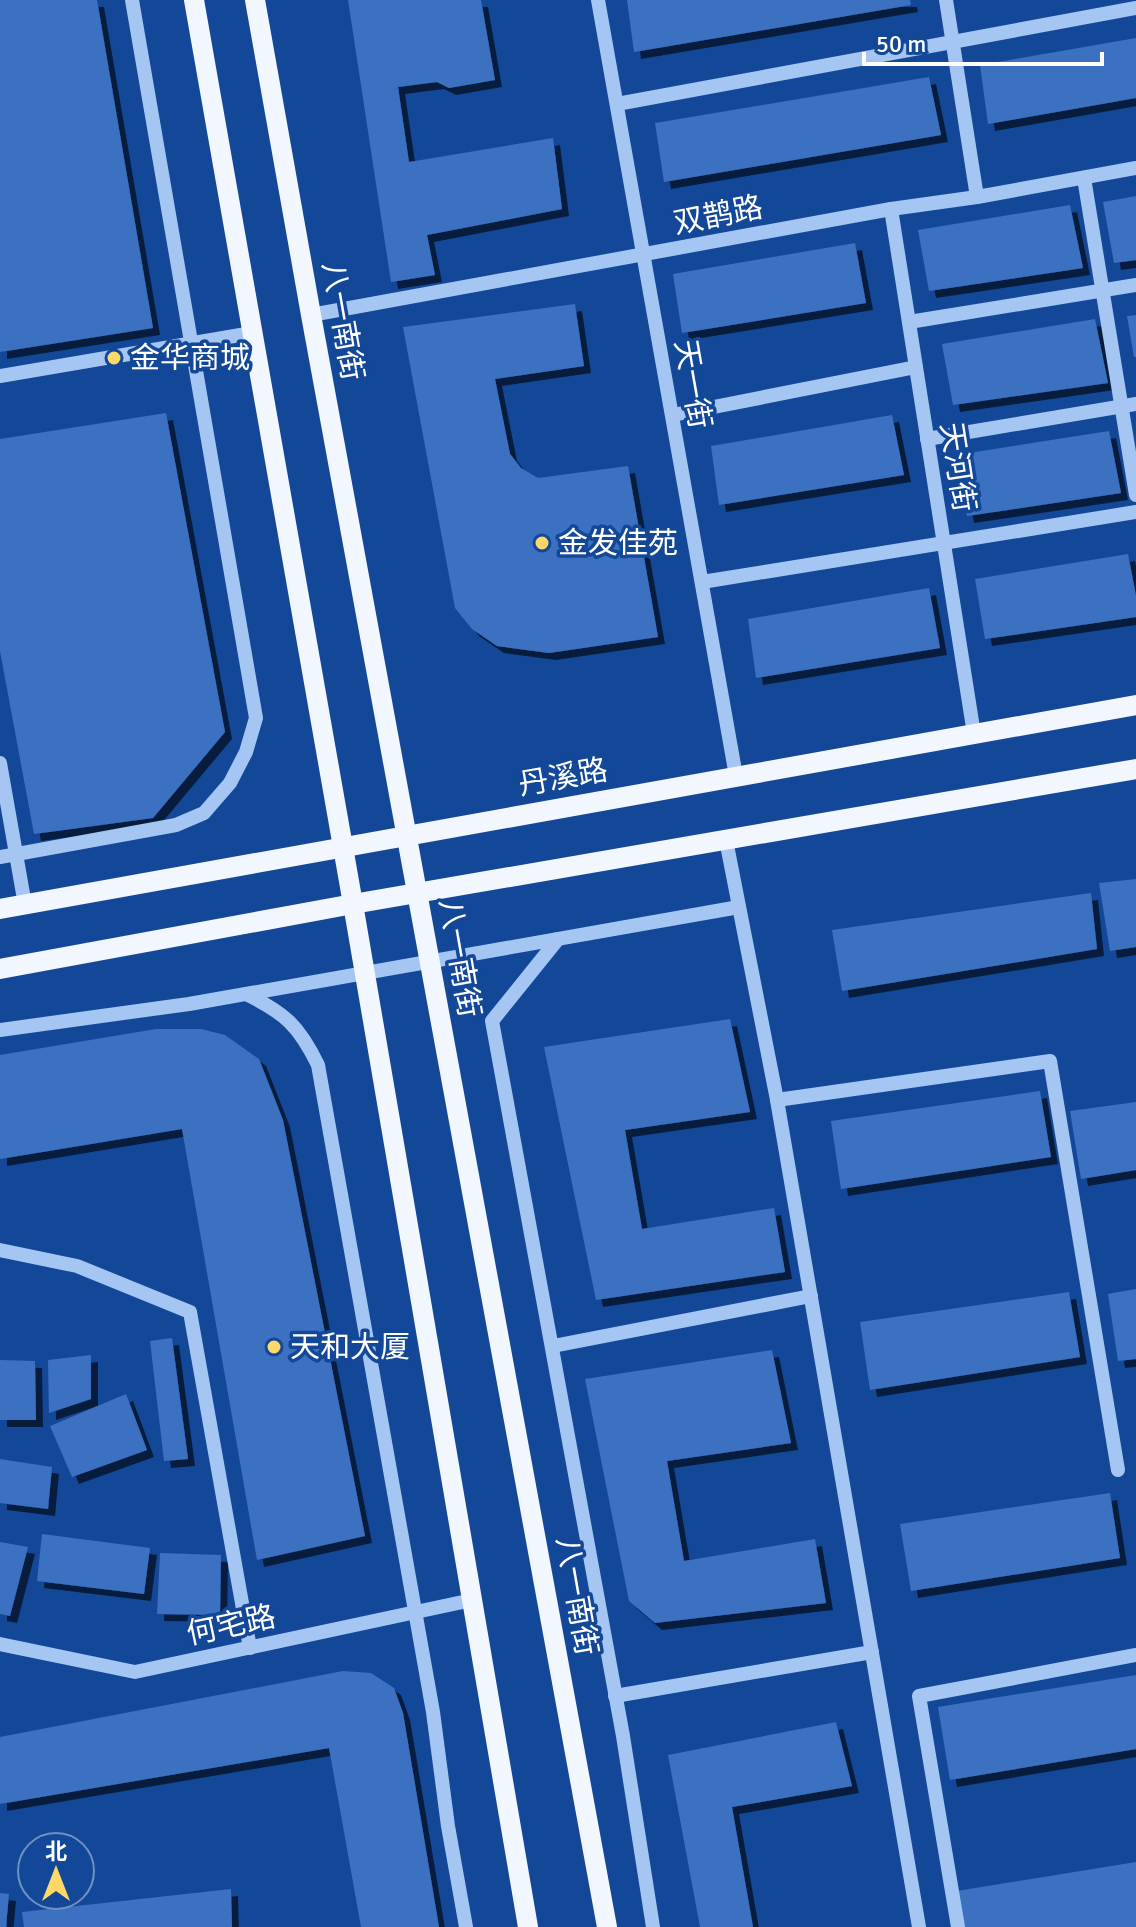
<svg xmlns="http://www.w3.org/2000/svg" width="1136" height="1927" font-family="Signika,'Noto Sans SC',sans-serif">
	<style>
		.building { fill: #3b71c0; filter: url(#shadow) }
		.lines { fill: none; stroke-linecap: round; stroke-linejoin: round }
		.minor { stroke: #a5c5f3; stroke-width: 14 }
		.major { stroke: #f1f6ff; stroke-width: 20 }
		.poi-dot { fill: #ffd967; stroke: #134898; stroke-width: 3 }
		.labels { text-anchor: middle; stroke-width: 7; stroke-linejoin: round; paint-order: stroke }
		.street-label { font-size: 30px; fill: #fff; stroke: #134898 }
		.poi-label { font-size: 30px; fill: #fff; stroke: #134898; text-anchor: start }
	</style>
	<defs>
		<filter id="shadow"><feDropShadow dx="7" dy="7" stdDeviation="0" flood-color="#0009"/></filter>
	</defs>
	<rect width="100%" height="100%" fill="#134898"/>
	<g class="building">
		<path d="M 0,0 L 97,0 L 153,328 L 0,352 Z"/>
		<path d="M 348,0 L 481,0 L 495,80 L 449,88 L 437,82 L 398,87 L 409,162 L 553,138 L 562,209 L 427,235 L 435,275 L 391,282 Z"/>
		<path d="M 627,0 L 910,0 L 911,5 L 634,52 Z"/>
		<path d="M 1136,38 L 1136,98 L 988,124 L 980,65 Z"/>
		<path d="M 929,77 L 941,135 L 664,182 L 655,123 Z"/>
		<path d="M 1136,196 L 1136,260 L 1114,263 L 1103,202 Z"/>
		<path d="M 1070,205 L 1083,268 L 929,291 L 918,230 Z"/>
		<path d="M 855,243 L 866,303 L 682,333 L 673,274 Z"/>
		<path d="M 575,304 L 584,366 L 495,379 L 510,454 L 521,468 L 538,478 L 628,466 L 658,637 L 549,653 L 497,646 L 472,629 L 455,608 L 403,327 Z"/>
		<path d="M 1136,315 L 1136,357 L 1134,357 L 1127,316 Z"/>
		<path d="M 1095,319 L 1108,383 L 953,405 L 942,344 Z"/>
		<path d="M 166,413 L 225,732 L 153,818 L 34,834 L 0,651 L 0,439 Z"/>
		<path d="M 892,415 L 904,475 L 719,505 L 711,446 Z"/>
		<path d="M 1109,431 L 1121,493 L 967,516 L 956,455 Z"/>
		<path d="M 1128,554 L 1136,596 L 1136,617 L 985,639 L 975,579 Z"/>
		<path d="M 929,588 L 940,648 L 756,678 L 748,619 Z"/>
		<path d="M 1136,879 L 1136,947 L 1110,951 L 1099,883 Z"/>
		<path d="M 1091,893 L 1097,949 L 842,991 L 832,930 Z"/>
		<path d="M 730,1019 L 750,1112 L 625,1130 L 642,1229 L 774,1208 L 785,1272 L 596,1300 L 544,1047 Z"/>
		<path d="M 156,1029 L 201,1029 L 225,1035 L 259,1059 L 283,1120 L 365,1536 L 257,1560 L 182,1129 L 0,1159 L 0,1055 Z"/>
		<path d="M 1040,1091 L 1051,1157 L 841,1189 L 831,1121 Z"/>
		<path d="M 1136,1102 L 1136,1170 L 1081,1179 L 1070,1111 Z"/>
		<path d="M 1136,1289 L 1136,1359 L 1118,1361 L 1108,1294 Z"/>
		<path d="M 1069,1292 L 1080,1357 L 870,1390 L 860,1322 Z"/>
		<path d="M 172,1338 L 188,1459 L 164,1461 L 150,1341 Z"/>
		<path d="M 772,1350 L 791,1443 L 667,1461 L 684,1561 L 815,1539 L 826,1603 L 655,1623 L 629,1601 L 585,1379 Z"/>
		<path d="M 91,1355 L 91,1399 L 49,1413 L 48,1360 Z"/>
		<path d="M 0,1360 L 35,1361 L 36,1420 L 0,1420 Z"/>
		<path d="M 126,1394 L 147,1450 L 72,1477 L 50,1426 Z"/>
		<path d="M 0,1459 L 52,1467 L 48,1509 L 0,1503 Z"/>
		<path d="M 1110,1493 L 1120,1558 L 911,1591 L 900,1524 Z"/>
		<path d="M 42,1534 L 150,1548 L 144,1594 L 37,1581 Z"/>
		<path d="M 0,1542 L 28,1547 L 10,1616 L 0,1614 Z"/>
		<path d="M 160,1553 L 221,1555 L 220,1615 L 157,1614 Z"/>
		<path d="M 343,1671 L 371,1673 L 394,1688 L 403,1713 L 439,1927 L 361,1927 L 329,1748 L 0,1804 L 0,1737 Z"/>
		<path d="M 1136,1675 L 1136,1749 L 950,1780 L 938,1707 Z"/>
		<path d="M 836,1722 L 852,1786 L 732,1807 L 753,1927 L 700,1927 L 668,1755 Z"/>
		<path d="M 1136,1862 L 1136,1927 L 962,1927 L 957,1891 Z"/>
		<path d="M 231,1889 L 232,1927 L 24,1927 L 22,1912 Z"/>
		<path d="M 0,1893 L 9,1894 L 6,1927 L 0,1927 Z"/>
	</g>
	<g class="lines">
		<g class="minor">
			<path d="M 598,0 L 736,776"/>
			<path d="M 946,0 L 977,197"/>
			<path d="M 617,104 L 1136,8"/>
			<path d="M 1084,178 L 1136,495"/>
			<path d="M 891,209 L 974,734"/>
			<path d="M 311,315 L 891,209 L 977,197 L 1136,168"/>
			<path d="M 909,322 L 1136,285"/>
			<path d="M 0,376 L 252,333"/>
			<path d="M 673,415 L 916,367"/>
			<path d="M 927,439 L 1136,404"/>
			<path d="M 702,582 L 1136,512"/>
			<path d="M 0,763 L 25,905"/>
			<path d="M 726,840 L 777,1100 L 919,1927"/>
			<path d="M 0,857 L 176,825 L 204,813 L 230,783 L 246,752 L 256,718 L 132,0"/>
			<path d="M 558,939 L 492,1021 L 623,1736 L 653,1927"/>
			<path d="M 246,994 C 285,1013 299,1026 318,1065 L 433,1712 L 448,1826 L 466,1927"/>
			<path d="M 0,1030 L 189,1004 L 739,907"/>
			<path d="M 777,1100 L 1050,1061 L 1118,1470"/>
			<path d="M 0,1250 L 77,1266 L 190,1312 L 250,1648"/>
			<path d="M 553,1346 L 811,1296"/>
			<path d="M 0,1644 L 135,1672 L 472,1600"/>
			<path d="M 615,1696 L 872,1652"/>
			<path d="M 958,1927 L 919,1696 L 1136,1655"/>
		</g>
		<g class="major">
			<path d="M 194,0 L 353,904 L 528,1927"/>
			<path d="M 255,0 L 311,315 L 607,1927"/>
			<path d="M 0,909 L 1136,705"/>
			<path d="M 0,969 L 353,904 L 1136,769"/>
		</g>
	</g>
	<g class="poi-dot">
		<circle cx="114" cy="358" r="8"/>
		<circle cx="542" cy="543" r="8"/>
		<circle cx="274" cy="1347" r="8"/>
	</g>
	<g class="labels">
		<g class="street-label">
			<text transform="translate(718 215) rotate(-11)" y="10">双鹊路</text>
			<text transform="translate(343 321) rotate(80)" y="10">八一南街</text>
			<text transform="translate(693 384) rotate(80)" y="10">天一街</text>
			<text transform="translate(958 467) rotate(81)" y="10">天河街</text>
			<text transform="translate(563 777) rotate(-10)" y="10">丹溪路</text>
			<text transform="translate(460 958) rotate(80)" y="10">八一南街</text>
			<text transform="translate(577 1596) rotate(80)" y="10">八一南街</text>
			<text transform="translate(231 1625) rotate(-12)" y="10">何宅路</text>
		</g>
		<g class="poi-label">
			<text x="130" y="368">金华商城</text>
			<text x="558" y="553">金发佳苑</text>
			<text x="290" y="1357">天和大厦</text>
		</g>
	</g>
	<g transform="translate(56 1871)"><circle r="38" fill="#134898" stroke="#7191c1" stroke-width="2"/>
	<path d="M0-6L14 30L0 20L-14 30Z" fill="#ffd967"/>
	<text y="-12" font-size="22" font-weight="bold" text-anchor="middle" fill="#ffffff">北</text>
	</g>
	<path d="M864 52v12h238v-12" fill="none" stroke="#ffffff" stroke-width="4"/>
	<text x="876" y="52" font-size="24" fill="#ffffff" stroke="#134898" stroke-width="6" paint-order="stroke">50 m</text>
</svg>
